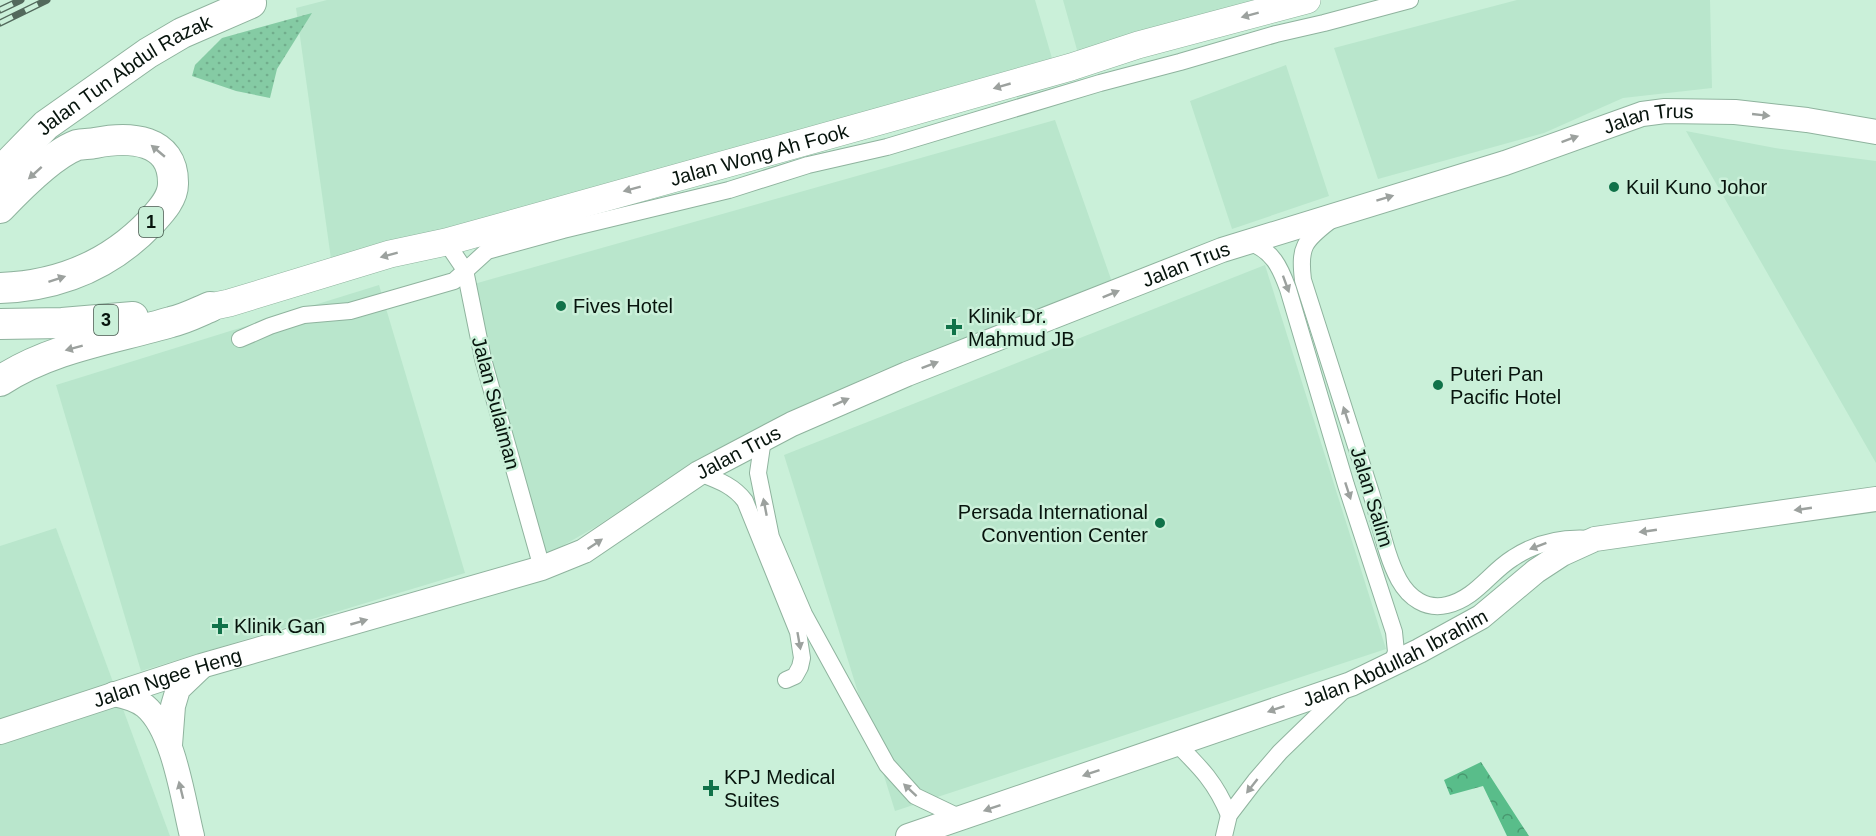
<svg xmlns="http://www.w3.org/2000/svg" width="1876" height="836" font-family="Helvetica,sans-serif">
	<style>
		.built { fill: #b9e6cc }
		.grass { fill: url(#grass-dots) }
		.forest { fill: url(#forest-crowns) }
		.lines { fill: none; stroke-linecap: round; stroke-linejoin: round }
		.street-casing { stroke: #8fb39e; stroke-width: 18 }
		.secondary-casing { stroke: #8fb39e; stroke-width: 26 }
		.primary-casing { stroke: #8fb39e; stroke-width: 28 }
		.highway-casing { stroke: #8fb39e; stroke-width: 32 }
		.street { stroke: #fff; stroke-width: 16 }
		.secondary { stroke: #fff; stroke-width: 24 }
		.primary { stroke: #fff; stroke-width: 27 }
		.highway { stroke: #fff; stroke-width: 30 }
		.rail-casing { stroke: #53695c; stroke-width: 7 }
		.rail { stroke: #caf0d9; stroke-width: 4.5; stroke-dasharray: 14; stroke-linecap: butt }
		.oneway { fill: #9ca19e }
		.poi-dot { fill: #107249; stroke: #caf0d9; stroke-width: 2 }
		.labels { text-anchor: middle; stroke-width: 5; stroke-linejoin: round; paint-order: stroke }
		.shield { fill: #caf0d9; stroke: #42564a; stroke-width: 1.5 }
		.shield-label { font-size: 18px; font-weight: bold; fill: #07140d }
		.street-label { font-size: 20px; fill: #07140d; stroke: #caf0d9 }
		.poi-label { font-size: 20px; fill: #07140d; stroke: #caf0d9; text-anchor: start }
	</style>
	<defs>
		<pattern id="grass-dots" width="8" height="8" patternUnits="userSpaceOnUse" patternTransform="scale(1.5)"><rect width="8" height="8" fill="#85cba4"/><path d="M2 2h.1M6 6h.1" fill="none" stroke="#71ad8c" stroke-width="1.8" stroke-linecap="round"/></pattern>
		<pattern id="forest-crowns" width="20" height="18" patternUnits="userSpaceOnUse" patternTransform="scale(1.5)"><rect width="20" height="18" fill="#59bd8a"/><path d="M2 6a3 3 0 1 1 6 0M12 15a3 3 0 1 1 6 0" fill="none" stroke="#48986f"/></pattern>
	</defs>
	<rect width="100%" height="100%" fill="#caf0d9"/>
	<g class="built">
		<path d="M 327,0 L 1035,0 L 1054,65 L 331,259 L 296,8 Z"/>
		<path d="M 1063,0 L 1282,0 L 1079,57 Z"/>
		<path d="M 1517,0 L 1710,0 L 1712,88 L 1623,98 L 1544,133 L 1378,179 L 1334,48 Z"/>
		<path d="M 1286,65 L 1329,196 L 1232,229 L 1190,101 Z"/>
		<path d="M 1055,120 L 1112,282 L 875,373 L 697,459 L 597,526 L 545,556 L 491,364 L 474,284 Z"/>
		<path d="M 1686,131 L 1775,148 L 1876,161 L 1876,463 Z"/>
		<path d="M 1265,265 L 1386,649 L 895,811 L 784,455 Z"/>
		<path d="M 379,285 L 465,573 L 141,671 L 56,385 Z"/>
		<path d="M 56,528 L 170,836 L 0,836 L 0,546 Z"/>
	</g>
	<path class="grass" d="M 312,13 L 277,69 L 270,98 L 236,91 L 192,76 L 195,65 L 222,38 Z"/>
	<path class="forest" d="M 1481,762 L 1529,836 L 1507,836 L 1483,786 L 1450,795 L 1444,780 Z"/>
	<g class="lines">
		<g class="street-casing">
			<g id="street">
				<path d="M 1330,221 C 1304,241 1299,247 1303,280 C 1326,351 1349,422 1371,493 C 1380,521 1385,554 1399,580 C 1409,598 1426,610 1447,605 C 1476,598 1489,573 1513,558 C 1537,542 1563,537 1591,539"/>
				<path d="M 446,242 L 465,270 L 483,359 L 542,568"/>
				<path d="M 1249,242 C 1273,251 1280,267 1288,289 L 1346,485 L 1394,632 L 1396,652 L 1391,665"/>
				<path d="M 240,339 L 270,326 L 304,315 L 350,311 L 454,281 L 487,251 L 563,230 L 729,190 L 808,165 L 887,147 L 1100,83 L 1180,62 L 1276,34 L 1324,23 L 1410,0"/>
				<path d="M 763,439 L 758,473 L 771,537 L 804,614 L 887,765 L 915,796 L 961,818"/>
				<path d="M 699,473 C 717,480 733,485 745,501 L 798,632 L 802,658 L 800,667 L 795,676 L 786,680"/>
				<path d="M 1177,744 C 1201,768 1216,783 1229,815"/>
				<path d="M 1224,836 L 1229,815 L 1255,781 L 1280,752 L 1346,688"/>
			</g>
		</g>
		<g class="secondary-casing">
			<g id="secondary">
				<path d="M 114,694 C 124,696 136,699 145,706 C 174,730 183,800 192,836"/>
				<path id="s1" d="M 0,732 L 201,666 L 542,568 L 584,551 L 699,473 L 792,424 L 907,374 L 1222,250 L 1505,163 L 1642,114 L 1665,111 L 1735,112 L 1807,120 L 1876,132"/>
				<path d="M 170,745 L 173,706 L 178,689 L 200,668"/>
				<path id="s2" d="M 908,836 L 1351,684 L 1419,651 L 1481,617 L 1536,571 L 1562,554 L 1595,539 L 1876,499"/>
			</g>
		</g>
		<g class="primary-casing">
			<g id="primary">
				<path id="s3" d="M 210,307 L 229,303 L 390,254 L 446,242 L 891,118 L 1071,67 L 1138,45 L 1307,0"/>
			</g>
		</g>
		<g class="highway-casing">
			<g id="highway">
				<path id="s4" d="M 0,172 L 46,125 L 148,53 L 182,33 L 251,3"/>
				<path d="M 0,208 C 19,188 51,155 77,145 C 83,144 90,144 95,143 C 129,136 174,138 173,184 C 173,199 160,212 151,222 C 110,265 58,286 0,288"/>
				<path d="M 0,324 L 62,323 L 133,317"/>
				<path d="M 0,381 C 52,347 113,339 171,322 C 185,319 198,312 210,307"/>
			</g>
		</g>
		<use href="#street" class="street"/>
		<use href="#secondary" class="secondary"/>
		<use href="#primary" class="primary"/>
		<use href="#highway" class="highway"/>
		<g class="rail-casing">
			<g id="rail">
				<path d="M 0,10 L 21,0"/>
				<path d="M 0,23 L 47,0"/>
			</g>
		</g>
		<use href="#rail" class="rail"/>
	</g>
	<defs><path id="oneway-solid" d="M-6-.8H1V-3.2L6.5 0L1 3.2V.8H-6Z" transform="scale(1.5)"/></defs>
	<g class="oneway">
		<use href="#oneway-solid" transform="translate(1250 15) rotate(165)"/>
		<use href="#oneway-solid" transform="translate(1002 86) rotate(164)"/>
		<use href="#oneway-solid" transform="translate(1761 115) rotate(6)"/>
		<use href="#oneway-solid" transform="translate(1570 139) rotate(-20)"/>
		<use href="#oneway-solid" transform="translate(158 151) rotate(-140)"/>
		<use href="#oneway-solid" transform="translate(35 173) rotate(138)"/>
		<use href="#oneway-solid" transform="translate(632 189) rotate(165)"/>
		<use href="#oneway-solid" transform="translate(1385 198) rotate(-17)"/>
		<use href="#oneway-solid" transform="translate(389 255) rotate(165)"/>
		<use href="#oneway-solid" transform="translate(57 279) rotate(-18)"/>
		<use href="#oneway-solid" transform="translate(1286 284) rotate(70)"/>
		<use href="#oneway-solid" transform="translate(1111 294) rotate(-22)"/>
		<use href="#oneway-solid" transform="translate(74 348) rotate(165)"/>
		<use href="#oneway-solid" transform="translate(930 365) rotate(-21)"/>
		<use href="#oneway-solid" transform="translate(841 402) rotate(-24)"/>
		<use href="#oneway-solid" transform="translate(1346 415) rotate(-108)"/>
		<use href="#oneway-solid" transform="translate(1348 491) rotate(72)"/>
		<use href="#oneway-solid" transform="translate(765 507) rotate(-101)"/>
		<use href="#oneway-solid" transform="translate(1803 509) rotate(172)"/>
		<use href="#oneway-solid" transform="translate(1648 531) rotate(172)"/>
		<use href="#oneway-solid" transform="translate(595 544) rotate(-34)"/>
		<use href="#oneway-solid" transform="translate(1538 546) rotate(159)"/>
		<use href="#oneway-solid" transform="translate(359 622) rotate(-16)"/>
		<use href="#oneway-solid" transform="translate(799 641) rotate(80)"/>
		<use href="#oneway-solid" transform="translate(1276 709) rotate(161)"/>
		<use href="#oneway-solid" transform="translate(1091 773) rotate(161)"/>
		<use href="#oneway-solid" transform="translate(1252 786) rotate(128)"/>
		<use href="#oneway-solid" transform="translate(181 790) rotate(-104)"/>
		<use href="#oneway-solid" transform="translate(910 790) rotate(-137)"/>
		<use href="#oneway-solid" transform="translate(992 808) rotate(161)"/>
	</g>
	<g class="poi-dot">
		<circle cx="1614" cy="187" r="6"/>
		<circle cx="561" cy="306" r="6"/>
		<path d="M951 318h6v6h6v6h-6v6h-6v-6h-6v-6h6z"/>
		<circle cx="1438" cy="385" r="6"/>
		<circle cx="1160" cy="523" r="6"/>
		<path d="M217 617h6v6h6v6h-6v6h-6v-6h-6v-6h6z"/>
		<path d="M708 779h6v6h6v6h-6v6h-6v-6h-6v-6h6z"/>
	</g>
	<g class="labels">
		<g class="shield">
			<rect x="139" y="207" width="24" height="30" rx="4.5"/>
			<rect x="94" y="305" width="24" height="30" rx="4.5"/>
		</g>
		<g class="shield-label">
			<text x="151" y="228">1</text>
			<text x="106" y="326">3</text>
		</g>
		<g class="street-label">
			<text dy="7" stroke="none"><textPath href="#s4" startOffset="159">Jalan Tun Abdul Razak</textPath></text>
			<text dy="7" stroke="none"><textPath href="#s1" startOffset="1767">Jalan Trus</textPath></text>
			<text dy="7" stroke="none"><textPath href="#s3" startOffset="570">Jalan Wong Ah Fook</textPath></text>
			<text dy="7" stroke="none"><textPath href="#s1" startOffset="1281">Jalan Trus</textPath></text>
			<text transform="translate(496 403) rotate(75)" y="7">Jalan Sulaiman</text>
			<text dy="7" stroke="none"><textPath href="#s1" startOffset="795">Jalan Trus</textPath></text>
			<text transform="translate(1372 497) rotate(73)" y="7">Jalan Salim</text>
			<text dy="7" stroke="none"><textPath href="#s2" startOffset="519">Jalan Abdullah Ibrahim</textPath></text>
			<text dy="7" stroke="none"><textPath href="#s1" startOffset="176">Jalan Ngee Heng</textPath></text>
		</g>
		<g class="poi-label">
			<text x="1626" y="194">Kuil Kuno Johor</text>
			<text x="573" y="313">Fives Hotel</text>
			<text x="968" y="323">Klinik Dr.<tspan x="968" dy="23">Mahmud JB</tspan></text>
			<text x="1450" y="381">Puteri Pan<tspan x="1450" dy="23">Pacific Hotel</tspan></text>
			<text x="1148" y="519" text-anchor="end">Persada International<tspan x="1148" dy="23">Convention Center</tspan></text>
			<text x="234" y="633">Klinik Gan</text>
			<text x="724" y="784">KPJ Medical<tspan x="724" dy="23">Suites</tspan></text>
		</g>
	</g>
</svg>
